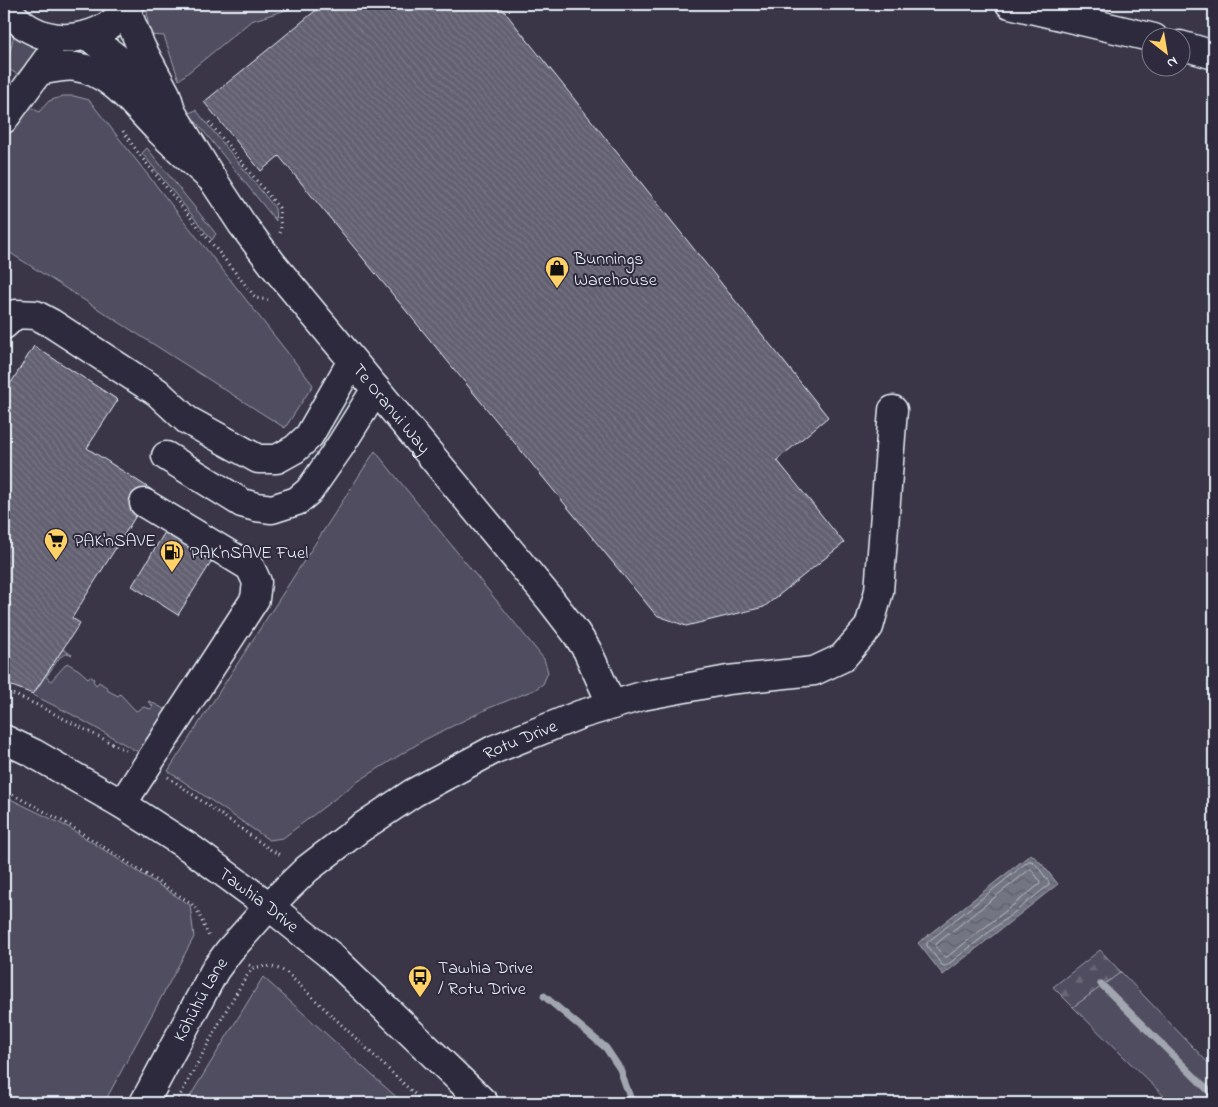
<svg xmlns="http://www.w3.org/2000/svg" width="1218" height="1107" font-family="'Indie Flower',sans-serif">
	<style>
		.grass { fill: #504e5f; stroke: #9ca0ac }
		.forest { fill: url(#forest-firs); stroke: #9ca0ac }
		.water { fill: url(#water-waves); stroke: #a2a6b1 }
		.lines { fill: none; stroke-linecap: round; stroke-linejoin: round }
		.shore { stroke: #b9bfc9; stroke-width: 1 }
		.stream { stroke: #a2a6b1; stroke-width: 7 }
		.building { fill: url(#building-back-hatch); stroke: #e8f1f8 }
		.minor-casing { stroke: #e8f1f8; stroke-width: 31 }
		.major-casing { stroke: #e8f1f8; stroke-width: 31 }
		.path { stroke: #e8f1f8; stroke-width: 3; stroke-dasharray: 1 4; stroke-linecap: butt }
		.minor { stroke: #2f2a3d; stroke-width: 28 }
		.major { stroke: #2f2a3d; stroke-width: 28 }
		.labels { text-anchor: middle; stroke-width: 4; stroke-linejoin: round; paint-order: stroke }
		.poi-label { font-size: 18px; fill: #e8f1f8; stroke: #2f2a3d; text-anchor: start }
		.street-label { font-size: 18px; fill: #e8f1f8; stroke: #2f2a3d }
	</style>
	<defs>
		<pattern id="forest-firs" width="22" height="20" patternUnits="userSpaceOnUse" patternTransform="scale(1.25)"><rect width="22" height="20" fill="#504e5f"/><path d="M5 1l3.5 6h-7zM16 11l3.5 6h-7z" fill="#696877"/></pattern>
		<pattern id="water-waves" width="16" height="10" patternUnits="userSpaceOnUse" patternTransform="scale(1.25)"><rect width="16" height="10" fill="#737482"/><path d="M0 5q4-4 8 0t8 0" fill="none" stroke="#5f6069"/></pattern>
		<pattern id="building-back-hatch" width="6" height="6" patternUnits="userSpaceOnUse" patternTransform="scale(1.25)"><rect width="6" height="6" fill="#636171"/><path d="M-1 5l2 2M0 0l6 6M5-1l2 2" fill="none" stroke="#797886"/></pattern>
	</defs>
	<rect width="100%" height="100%" fill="#3a3648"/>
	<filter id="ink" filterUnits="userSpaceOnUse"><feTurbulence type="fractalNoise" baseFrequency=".02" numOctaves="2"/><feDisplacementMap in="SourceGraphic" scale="10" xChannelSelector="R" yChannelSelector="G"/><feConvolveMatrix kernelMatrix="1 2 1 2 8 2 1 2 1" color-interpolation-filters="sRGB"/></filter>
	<g filter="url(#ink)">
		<g class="grass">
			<path d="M 150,4 L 305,4 L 251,21 L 179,80 L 164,36 L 149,35 L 147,12 Z"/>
			<path d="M 14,34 L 38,45 L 39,49 L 17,74 L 5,67 L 10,52 Z"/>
			<path d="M 63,96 L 74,96 L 89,100 L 313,385 L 285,428 L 4,249 L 4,139 L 27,105 L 39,112 L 49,101 Z"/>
			<path d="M 196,110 L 275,208 L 276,221 L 189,113 Z"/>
			<path d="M 147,148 L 216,234 L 212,240 L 142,153 Z"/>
			<path d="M 375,451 L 544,659 L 548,672 L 543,684 L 534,690 L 489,708 L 424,740 L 357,782 L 283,838 L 269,840 L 168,771 Z"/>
			<path d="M 63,649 L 72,655 L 68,653 L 60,657 L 46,677 L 51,681 L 67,663 L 79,670 L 88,678 L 90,676 L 94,679 L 93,681 L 96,685 L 99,682 L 108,688 L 107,690 L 118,696 L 120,694 L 136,711 L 144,707 L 151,709 L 153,706 L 148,702 L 149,701 L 166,710 L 140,753 L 71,714 L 33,695 Z"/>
			<path d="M 4,796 L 68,827 L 190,905 L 194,937 L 104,1103 L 4,1103 Z"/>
			<path d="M 1121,972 L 1214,1069 L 1214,1103 L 1171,1103 L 1073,1007 Z"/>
			<path d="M 263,977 L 403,1103 L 186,1103 Z"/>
		</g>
		<path class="forest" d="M 1100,950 L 1121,972 L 1073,1007 L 1053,987 Z"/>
		<path class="water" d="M 1031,854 L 1041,863 L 1058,884 L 943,975 L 918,943 Z"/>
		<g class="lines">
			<g class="shore">
				<path d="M 1029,861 L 1032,861 L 1038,867 L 1049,882 L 1049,885 L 946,966 L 943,966 L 927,946 L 927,943 Z"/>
				<path d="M 1031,869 L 1040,881 L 1040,884 L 947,957 L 944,957 L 936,947 L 936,944 L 1029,870 Z"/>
			</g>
			<g class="stream">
				<path d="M 1101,984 L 1214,1096"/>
				<path d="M 544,996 L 606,1048 L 620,1069 L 632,1103"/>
			</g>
		</g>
		<g class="building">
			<path d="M 332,4 L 476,4 L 500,6 L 828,417 L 777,460 L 844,543 L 764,607 L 686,626 L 656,615 L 279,156 L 261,171 L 204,102 L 315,11 Z"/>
			<path d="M 34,346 L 118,400 L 87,448 L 152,490 L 72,618 L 80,623 L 33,694 L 4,683 L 4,394 Z"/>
			<path d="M 165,532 L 212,561 L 178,615 L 132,586 Z"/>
		</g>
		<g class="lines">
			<g class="minor-casing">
				<g id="minor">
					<path id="s1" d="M 126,10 L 141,47 L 166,94 L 172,113 L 213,180 L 242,224 L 274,266 L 549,598 L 576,633 L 587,650 L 612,705"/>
					<path d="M 88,35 C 97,44 108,51 119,60 C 133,72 145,86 158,100"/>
					<path d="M 4,325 L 16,314 L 36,315 L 51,323 L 157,392 L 187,420 L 258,459 L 277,459 L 295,449 L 309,436 L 352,361"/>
					<path d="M 166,456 L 242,503 L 256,507 L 272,509 L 297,501 L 309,491 L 339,448 L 376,389"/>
					<path id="s2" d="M 4,739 L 33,753 L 122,804 L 190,848 L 269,906 L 330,955 L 484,1103"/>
					<path d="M 122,804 L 255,599 L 257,582 L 250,567 L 144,503"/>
					<path id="s3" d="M 144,1103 L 215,970 L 229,951 L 269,906 L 307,869 L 359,829 L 413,793 L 495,749 L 579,715 L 642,696 L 728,680 L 814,671 L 842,658 L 869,627 L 879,591 L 893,410"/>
				</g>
			</g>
			<g class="major-casing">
				<g id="major">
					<path d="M 1010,4 L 1154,38"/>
					<path d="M 4,6 C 12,15 19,23 30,29 C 64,48 109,36 130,4"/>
					<path d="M 1180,45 L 1214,55"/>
					<path d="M 39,71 C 51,69 64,65 76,67 C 110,71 135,106 157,128 C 175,146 194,163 213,180"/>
					<path d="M 4,119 L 49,57"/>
				</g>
			</g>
			<g class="path">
				<path d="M 209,122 L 279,208 L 281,230 L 280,233"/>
				<path d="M 123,131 L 139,154 L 256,298 L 268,300"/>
				<path d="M 4,690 L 35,704 L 127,751"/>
				<path d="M 168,777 L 271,850 L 283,856"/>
				<path d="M 4,790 L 66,823 L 191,903 L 198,912 L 209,937"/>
				<path d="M 249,965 L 253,968 C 265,965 276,966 287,973 L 424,1103"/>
				<path d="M 176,1103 L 228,1007 L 246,977 L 253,968"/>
			</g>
			<use href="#minor" class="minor"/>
			<use href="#major" class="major"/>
		</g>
	</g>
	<defs>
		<g id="shop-pin" transform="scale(1.25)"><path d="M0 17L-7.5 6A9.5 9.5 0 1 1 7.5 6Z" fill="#ffd166" stroke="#2f2a3d"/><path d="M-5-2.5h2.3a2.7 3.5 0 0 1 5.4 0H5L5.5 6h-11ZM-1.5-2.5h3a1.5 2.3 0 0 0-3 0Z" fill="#111"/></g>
		<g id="supermarket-pin" transform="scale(1.25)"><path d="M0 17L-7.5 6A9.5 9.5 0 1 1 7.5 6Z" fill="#ffd166" stroke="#2f2a3d"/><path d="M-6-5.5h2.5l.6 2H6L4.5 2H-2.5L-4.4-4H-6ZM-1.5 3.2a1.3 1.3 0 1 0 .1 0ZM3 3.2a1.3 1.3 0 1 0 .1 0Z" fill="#111"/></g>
		<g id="fuel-pin" transform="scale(1.25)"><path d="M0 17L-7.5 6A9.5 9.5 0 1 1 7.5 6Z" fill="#ffd166" stroke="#2f2a3d"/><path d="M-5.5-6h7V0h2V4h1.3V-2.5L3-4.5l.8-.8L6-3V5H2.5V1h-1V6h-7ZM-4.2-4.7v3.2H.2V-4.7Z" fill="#111"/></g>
		<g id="bus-pin" transform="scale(1.25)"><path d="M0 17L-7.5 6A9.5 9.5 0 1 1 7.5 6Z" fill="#ffd166" stroke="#2f2a3d"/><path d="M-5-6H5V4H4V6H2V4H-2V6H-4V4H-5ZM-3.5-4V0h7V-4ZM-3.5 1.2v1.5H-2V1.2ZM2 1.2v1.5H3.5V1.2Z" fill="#111"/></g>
	</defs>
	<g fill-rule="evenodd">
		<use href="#shop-pin" x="557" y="268"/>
		<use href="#supermarket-pin" x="56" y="540"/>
		<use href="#fuel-pin" x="172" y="552"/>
		<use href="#bus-pin" x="420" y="977"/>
	</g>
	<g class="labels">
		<g class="poi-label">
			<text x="574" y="264">Bunnings<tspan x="574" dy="21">Warehouse</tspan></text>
			<text x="74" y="546">PAK'nSAVE</text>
			<text x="190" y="558">PAK'nSAVE Fuel</text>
			<text x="438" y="973">Tawhia Drive<tspan x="438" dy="21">/ Rotu Drive</tspan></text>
		</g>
		<g class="street-label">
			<text dy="6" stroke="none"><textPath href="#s1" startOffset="482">Te Oranui Way</textPath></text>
			<text dy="6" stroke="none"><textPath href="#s3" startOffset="538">Rotu Drive</textPath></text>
			<text dy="6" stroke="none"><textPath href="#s2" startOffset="302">Tawhia Drive</textPath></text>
			<text dy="6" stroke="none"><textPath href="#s3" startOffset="118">Kōhūhū Lane</textPath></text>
		</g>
	</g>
	<rect width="1218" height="1107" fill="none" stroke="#2f2a3d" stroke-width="20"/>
	<rect x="10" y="10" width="1198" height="1087" fill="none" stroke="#e8f1f8" stroke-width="2" filter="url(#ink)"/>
	<g transform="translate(1166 52) rotate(149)"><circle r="24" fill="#2f2a3d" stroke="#797a88"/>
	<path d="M0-4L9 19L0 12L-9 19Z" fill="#ffd166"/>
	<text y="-8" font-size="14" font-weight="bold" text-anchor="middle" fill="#e8f1f8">N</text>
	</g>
</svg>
